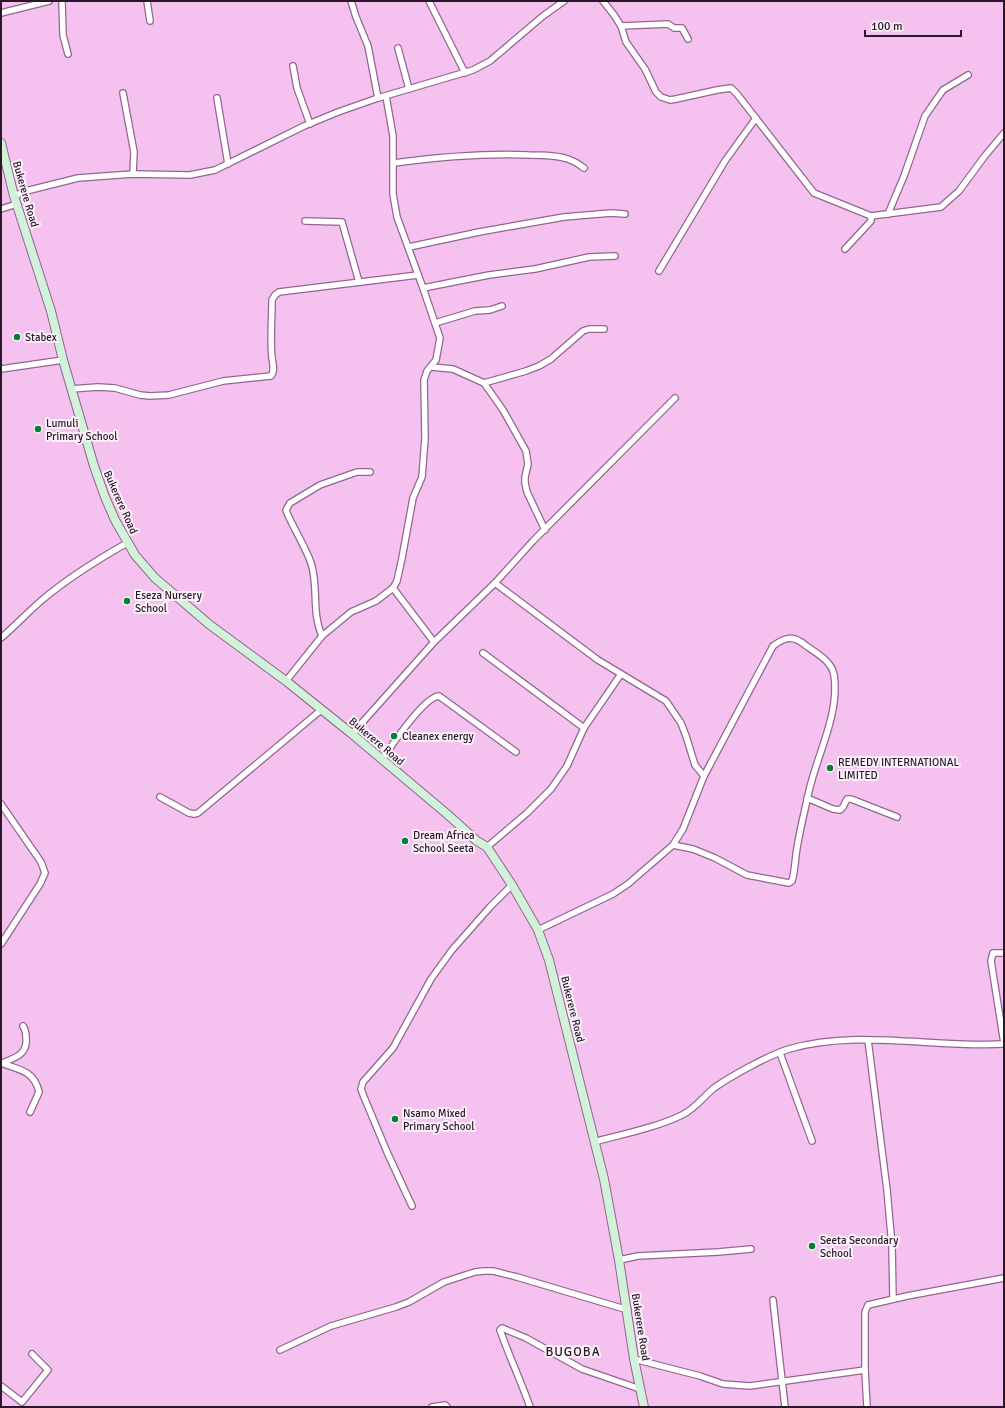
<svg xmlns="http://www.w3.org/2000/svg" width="1005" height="1408" font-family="Signika,sans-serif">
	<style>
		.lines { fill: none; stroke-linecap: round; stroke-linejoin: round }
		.minor-casing { stroke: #93658f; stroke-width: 8 }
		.secondary-casing { stroke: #93658f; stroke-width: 10 }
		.minor { stroke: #fff; stroke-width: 5.5 }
		.secondary { stroke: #d0f2d8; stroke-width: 8 }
		.poi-dot { fill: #057f37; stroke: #fdf2fc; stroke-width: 1.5 }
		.labels { text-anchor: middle; stroke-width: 4; stroke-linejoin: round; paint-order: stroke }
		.street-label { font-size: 11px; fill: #2a1728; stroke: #fdf2fc }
		.poi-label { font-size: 11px; fill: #2a1728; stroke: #fdf2fc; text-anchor: start }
		.quarter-label { font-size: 13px; letter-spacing: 1px; fill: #2a1728; stroke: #fdf2fc }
	</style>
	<rect width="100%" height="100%" fill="#f5c2f0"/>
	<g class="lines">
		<g class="minor-casing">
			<g id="minor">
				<path d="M 62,1 L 63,35 L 68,54"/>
				<path d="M 147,1 L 150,21"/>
				<path d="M 351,1 L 356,17 L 368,46 L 378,98"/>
				<path d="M 429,1 L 465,73"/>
				<path d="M 603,1 L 614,15 L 621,26 L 626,42 L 645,69 L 656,92 L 661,97 L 670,100 L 676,99 L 717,90 L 731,88 L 737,94 L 814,193 L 871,216 L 871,221 L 845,249"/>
				<path d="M 1,13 L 49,1"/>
				<path d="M 621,26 L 668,24 L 674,28 L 682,28 L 688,39"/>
				<path d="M 398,48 L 409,89"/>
				<path d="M 293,66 L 297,88 L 310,124"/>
				<path d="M 123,93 L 134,152 L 133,174"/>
				<path d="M 217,98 L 228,164"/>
				<path d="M 394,163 C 439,157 483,153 529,155 C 542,155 556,155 568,159 C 574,161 579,164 584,168"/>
				<path d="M 14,196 L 26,191 L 78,178 L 133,174 L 190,175 L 215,170 L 304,126 L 338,112 L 378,98 L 473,70 L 490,61 L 543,16 L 564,1"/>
				<path d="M 1,209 L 17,204"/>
				<path d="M 888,214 L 904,176 L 925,116 L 943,90 L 968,75"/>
				<path d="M 871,216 L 941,207 L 959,191 L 984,157 L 1004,133"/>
				<path d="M 305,221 L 342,222 L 359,282"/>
				<path d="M 409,247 L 479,232 L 564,217 L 611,213 L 625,214"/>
				<path d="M 659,271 L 725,161 L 756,118"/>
				<path d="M 423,288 L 489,275 L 535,269 L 589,257 L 615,256"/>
				<path d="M 435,323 L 475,311 L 490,310 L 502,306"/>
				<path d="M 431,367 L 453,369 L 484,383 L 526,371 L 539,366 L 551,359 L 583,331 L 589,329 L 604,329"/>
				<path d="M 1,369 L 63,360"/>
				<path d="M 484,383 L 503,410 L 526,451 L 528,464 L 525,477 L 525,483 L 527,492 L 545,530"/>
				<path d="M 71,389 L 98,387 L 115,388 L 140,395 L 150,396 L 169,395 L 223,381 L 271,376 C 275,371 273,365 272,358 C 270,339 272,320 272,300 L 275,295 L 279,292 L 418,275"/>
				<path d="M 495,583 L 598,660 L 666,701 L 681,723 L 686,736 L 695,765 L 704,776"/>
				<path d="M 393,588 L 434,642"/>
				<path d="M 322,636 C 311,611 319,588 311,563 C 306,548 294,529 287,513 L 286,510 L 290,503 L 320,485 L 357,472 L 370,472"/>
				<path d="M 1,638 C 15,626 28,612 42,600 C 68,578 97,560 127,543"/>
				<path d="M 483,653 L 584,728"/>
				<path d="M 286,681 L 322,636 L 351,612 L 376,601 L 393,588 L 397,581 L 402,558 L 413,498 L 422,477 L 425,438 L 424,380 L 427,371 L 436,360 L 440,338 L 423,288 L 397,217 L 393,194 L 393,136 L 386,96"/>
				<path d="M 352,734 L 434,642 L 495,583 L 533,541 L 675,398"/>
				<path d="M 382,760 C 391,746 424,697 439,696 L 516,752"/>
				<path d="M 160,797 L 189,813 L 194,814 L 198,813 L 321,710"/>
				<path d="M 807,798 L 833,809 L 840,810 L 843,807 L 847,799 L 851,799 L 897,817"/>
				<path d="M 1,804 L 41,862 L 45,873 L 40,884 L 1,944"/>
				<path d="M 487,847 L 527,813 L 551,789 L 567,766 L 584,728 L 621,674"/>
				<path d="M 538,930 L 613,894 L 628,884 L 673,845 L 683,829 L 704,776 L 773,646 C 785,637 793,635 805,645 C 816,653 832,661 834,675 C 840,713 817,755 809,791 C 805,810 800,829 797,848 C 795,859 795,871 792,881 L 789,883 L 747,875 L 715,858 L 693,849 L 673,845"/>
				<path d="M 1004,953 L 993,953 L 991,961 L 1004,1043"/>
				<path d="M 868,1040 L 887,1190 L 892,1246 L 893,1299"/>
				<path d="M 780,1053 L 812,1141"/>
				<path d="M 1,1063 C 19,1070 34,1070 39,1092 L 30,1112"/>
				<path d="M 2,1063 C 15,1058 28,1054 26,1038 C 26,1033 25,1029 23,1026"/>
				<path d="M 594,1142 C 623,1134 655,1128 682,1115 C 695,1109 703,1097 714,1088 C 731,1076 769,1055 789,1049 C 857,1029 934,1048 1004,1044"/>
				<path d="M 412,1206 L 387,1152 L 364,1097 L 361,1089 L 363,1082 L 393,1048 L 431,979 L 452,950 L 490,907 L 512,885"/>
				<path d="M 619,1260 L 638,1256 L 718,1252 L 751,1249"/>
				<path d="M 773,1300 L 785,1407"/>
				<path d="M 280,1350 L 331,1326 L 396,1307 L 409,1302 L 444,1282 L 475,1272 L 484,1271 L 493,1271 L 517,1277 L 628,1310"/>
				<path d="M 634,1359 L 700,1376 L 723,1384 L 750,1386 L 865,1370 L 867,1407"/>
				<path d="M 865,1370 L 865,1312 L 868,1305 L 907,1296 L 1004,1278"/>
				<path d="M 1,1386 L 22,1402 L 48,1370 L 32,1354"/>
				<path d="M 432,1407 L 445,1405 L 447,1407"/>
				<path d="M 530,1407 C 521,1381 509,1356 500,1330 L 502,1328 L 526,1338 L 582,1369 L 640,1389"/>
			</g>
		</g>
		<g class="secondary-casing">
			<path id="secondary" d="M 1,143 L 14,196 L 51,311 L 63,360 L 94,466 L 105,497 L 115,520 L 135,555 L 155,578 L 210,625 L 286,681 L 352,734 L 447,814 L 477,841 L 487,847 L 512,885 L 538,930 L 549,960 L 604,1179 L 619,1260 L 634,1359 L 644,1407"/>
		</g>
		<use href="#minor" class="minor"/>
		<use href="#secondary" class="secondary"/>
	</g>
	<g class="poi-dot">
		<circle cx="17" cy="337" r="4"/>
		<circle cx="38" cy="429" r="4"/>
		<circle cx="127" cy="601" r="4"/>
		<circle cx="394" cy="736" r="4"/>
		<circle cx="830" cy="768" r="4"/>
		<circle cx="405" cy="841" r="4"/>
		<circle cx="395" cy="1119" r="4"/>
		<circle cx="812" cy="1246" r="4"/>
	</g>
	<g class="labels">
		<g class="street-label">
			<text transform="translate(26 194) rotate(74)" y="4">Bukerere Road</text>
			<text transform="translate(121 502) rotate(66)" y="4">Bukerere Road</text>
			<text transform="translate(377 741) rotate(40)" y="4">Bukerere Road</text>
			<text transform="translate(573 1009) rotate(76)" y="4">Bukerere Road</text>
			<text transform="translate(641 1327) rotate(81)" y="4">Bukerere Road</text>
		</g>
		<g class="poi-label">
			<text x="25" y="341">Stabex</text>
			<text x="46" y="427">Lumuli<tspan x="46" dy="13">Primary School</tspan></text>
			<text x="135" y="599">Eseza Nursery<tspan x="135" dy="13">School</tspan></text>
			<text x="402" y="740">Cleanex energy</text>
			<text x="838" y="766">REMEDY INTERNATIONAL<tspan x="838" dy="13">LIMITED</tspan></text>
			<text x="413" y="839">Dream Africa<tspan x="413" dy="13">School Seeta</tspan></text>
			<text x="403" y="1117">Nsamo Mixed<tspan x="403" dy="13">Primary School</tspan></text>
			<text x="820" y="1244">Seeta Secondary<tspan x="820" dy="13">School</tspan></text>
		</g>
		<g class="quarter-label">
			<text x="573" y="1356">BUGOBA</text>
		</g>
	</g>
	<rect width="1005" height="1408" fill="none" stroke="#2a1728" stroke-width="4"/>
	<path d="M865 30v6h96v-6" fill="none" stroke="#2a1728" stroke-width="2"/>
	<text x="871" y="30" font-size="12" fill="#2a1728" stroke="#fdf2fc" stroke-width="3" paint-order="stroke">100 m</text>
</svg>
